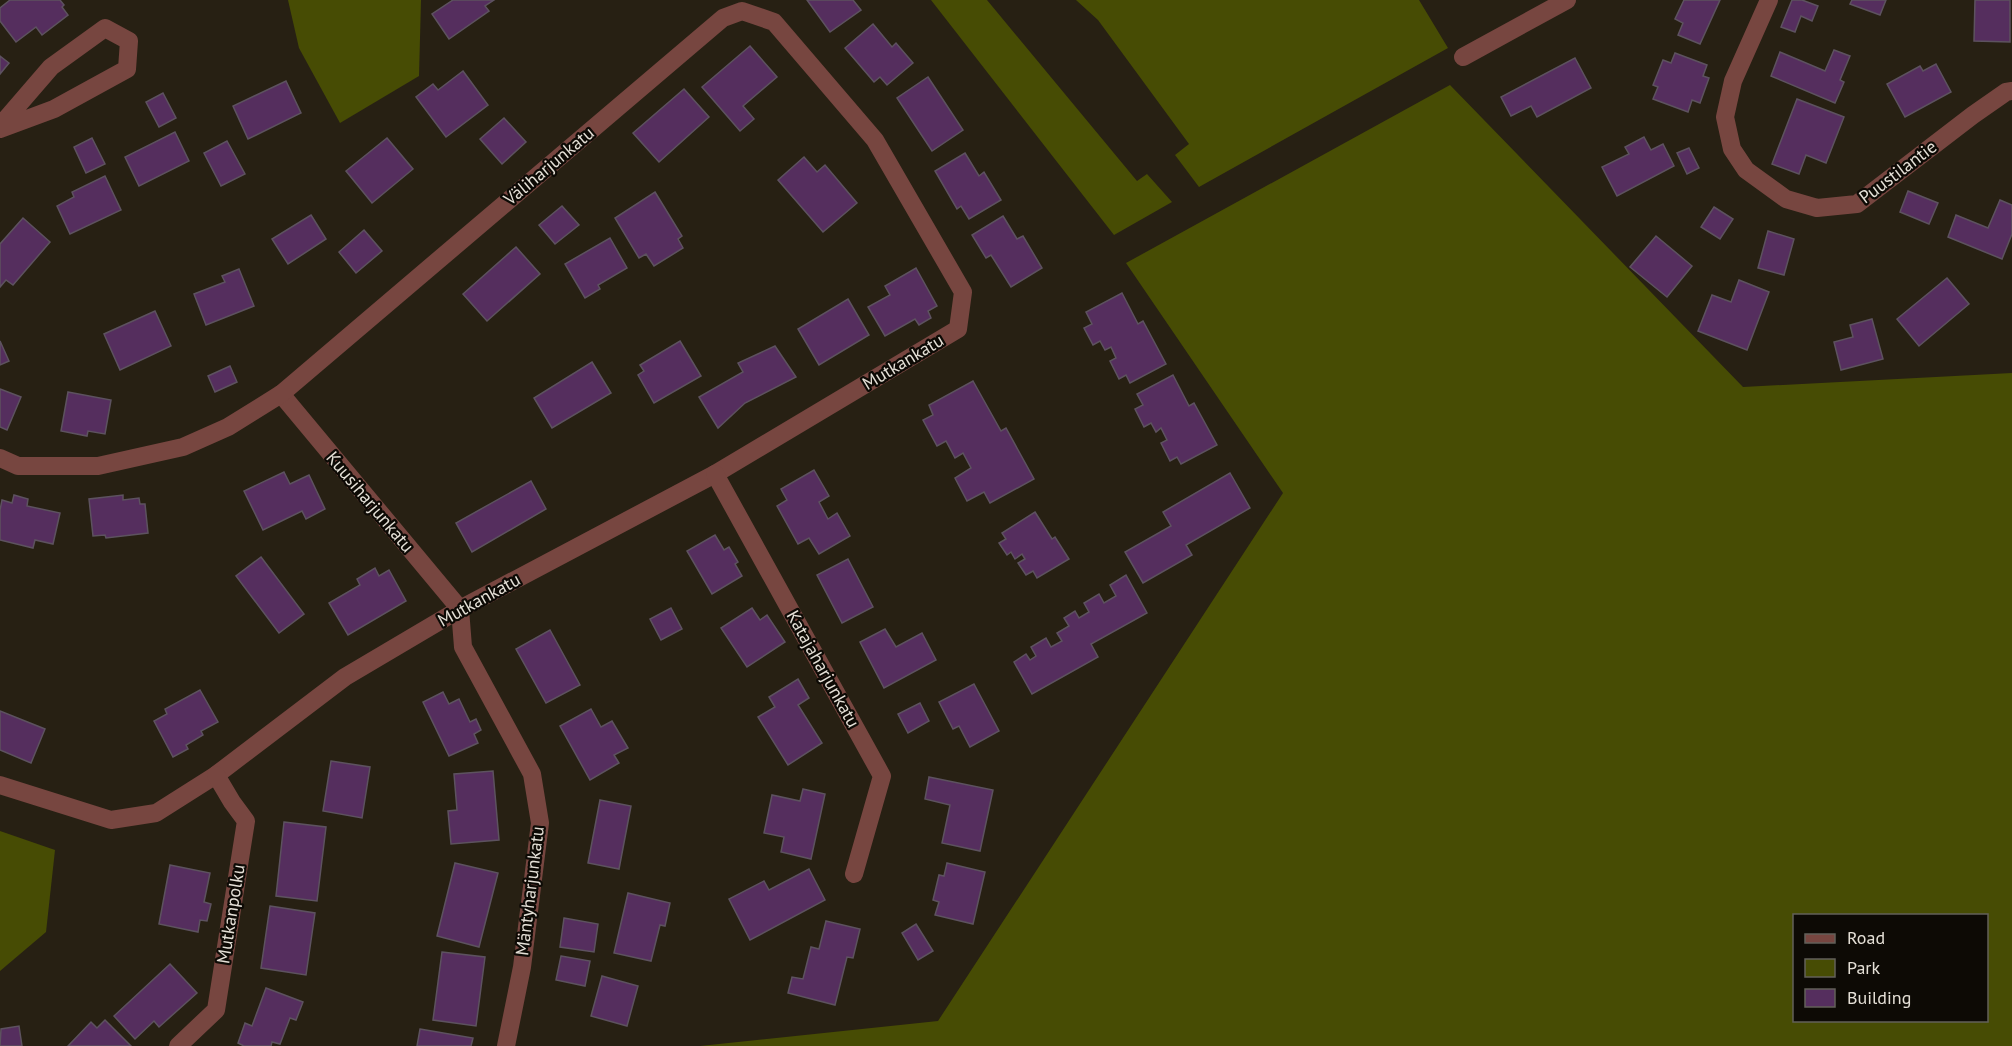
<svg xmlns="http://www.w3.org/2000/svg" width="2012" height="1046" font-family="'PT Sans',sans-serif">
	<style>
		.green { fill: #474c04; fill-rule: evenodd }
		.building { fill: #552e5e; stroke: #5d525f; stroke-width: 1.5 }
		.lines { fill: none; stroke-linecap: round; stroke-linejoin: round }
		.street { stroke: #774640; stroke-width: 18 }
		.labels { text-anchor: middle; stroke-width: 4.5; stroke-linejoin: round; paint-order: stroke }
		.street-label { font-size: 18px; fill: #e5e0d7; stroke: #0d0a05 }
	</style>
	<rect width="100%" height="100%" fill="#272013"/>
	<g class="green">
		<path d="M 288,0 L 421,0 L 419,76 L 340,123 L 299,48 Z"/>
		<path d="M 931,0 L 987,0 L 1137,181 L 1147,174 L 1172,202 L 1114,235 Z"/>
		<path d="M 1076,0 L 1419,0 L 1448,48 L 1199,187 L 1175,155 L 1189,144 L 1098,20 Z"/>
		<path d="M 1450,85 L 1743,387 L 2012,373 L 2012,1046 L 700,1046 L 938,1021 L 1283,493 L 1126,263 ZM 1794,916 L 1986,916 L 1986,1020 L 1794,1020 Z"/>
		<path d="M 0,831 L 55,850 L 46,932 L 0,971 Z"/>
	</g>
	<g class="building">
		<path d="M 10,0 L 60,0 L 64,5 L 62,7 L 68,15 L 42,35 L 36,27 L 16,42 L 0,21 L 0,8 Z"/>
		<path d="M 453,0 L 494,0 L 485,6 L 489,11 L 449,39 L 432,14 Z"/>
		<path d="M 807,0 L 853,0 L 861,10 L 830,32 Z"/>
		<path d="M 1684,0 L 1720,0 L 1700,44 L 1678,35 L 1683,23 L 1675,19 Z"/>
		<path d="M 1792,0 L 1802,0 L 1818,6 L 1812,21 L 1801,16 L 1795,32 L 1781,27 Z"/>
		<path d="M 1852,0 L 1886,0 L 1880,15 L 1850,4 Z"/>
		<path d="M 1975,0 L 2010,0 L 2010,42 L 1974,41 Z"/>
		<path d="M 873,24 L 892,47 L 896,43 L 913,63 L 887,85 L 880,77 L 874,82 L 845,48 Z"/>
		<path d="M 750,46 L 777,77 L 743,106 L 754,119 L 740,131 L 702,87 Z"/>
		<path d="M 1834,50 L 1850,56 L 1840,80 L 1844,82 L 1835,103 L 1771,76 L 1780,52 L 1825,71 Z"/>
		<path d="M 1675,53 L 1707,65 L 1703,76 L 1709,78 L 1700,103 L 1692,100 L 1688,112 L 1653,99 L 1658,87 L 1653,85 L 1663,60 L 1671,63 Z"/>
		<path d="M 0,56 L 9,63 L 0,74 Z"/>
		<path d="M 1575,58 L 1591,88 L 1537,117 L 1531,106 L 1511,116 L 1501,97 Z"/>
		<path d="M 1936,64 L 1951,92 L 1905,117 L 1887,84 L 1920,66 L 1923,71 Z"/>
		<path d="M 463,71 L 488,105 L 446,137 L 416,97 L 433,84 L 438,90 Z"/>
		<path d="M 928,77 L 963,130 L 932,151 L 897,98 Z"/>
		<path d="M 286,81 L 301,113 L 248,139 L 233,106 Z"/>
		<path d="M 684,89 L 709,117 L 659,162 L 633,133 Z"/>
		<path d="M 163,93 L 176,118 L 159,127 L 146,102 Z"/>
		<path d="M 1797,99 L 1844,117 L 1826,163 L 1806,155 L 1799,174 L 1772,164 Z"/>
		<path d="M 504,118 L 526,142 L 502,164 L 480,139 Z"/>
		<path d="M 175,132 L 189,161 L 139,186 L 125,157 Z"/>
		<path d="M 1644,137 L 1651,150 L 1663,144 L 1674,166 L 1617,196 L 1602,167 L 1629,154 L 1625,147 Z"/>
		<path d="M 92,138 L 105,164 L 86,173 L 74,147 Z"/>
		<path d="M 387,138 L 413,169 L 372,203 L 346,171 Z"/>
		<path d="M 227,141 L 245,174 L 221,186 L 204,153 Z"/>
		<path d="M 1689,148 L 1699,168 L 1687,174 L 1677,153 Z"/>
		<path d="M 965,153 L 979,176 L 984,172 L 1001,200 L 969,219 L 961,206 L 957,209 L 935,171 Z"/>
		<path d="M 804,157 L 817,172 L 825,165 L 857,203 L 823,232 L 778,180 Z"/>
		<path d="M 105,176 L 121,210 L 70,234 L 57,206 L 74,197 L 72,192 Z"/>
		<path d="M 1908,191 L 1938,203 L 1929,224 L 1900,212 Z"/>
		<path d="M 655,192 L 682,236 L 678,239 L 683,248 L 654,266 L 646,254 L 639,258 L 615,218 Z"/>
		<path d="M 2000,200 L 2012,205 L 2012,234 L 2002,259 L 1948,237 L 1956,215 L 1988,228 Z"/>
		<path d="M 562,206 L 579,225 L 555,244 L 539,225 Z"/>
		<path d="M 1714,207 L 1733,219 L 1720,239 L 1701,227 Z"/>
		<path d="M 311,215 L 326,239 L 288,264 L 272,239 Z"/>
		<path d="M 1003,216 L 1017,239 L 1023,236 L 1042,268 L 1011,287 L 991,255 L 986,258 L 972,235 Z"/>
		<path d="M 23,218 L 50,242 L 13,285 L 6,280 L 0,287 L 0,244 Z"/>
		<path d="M 364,230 L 382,251 L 356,273 L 339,252 Z"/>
		<path d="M 1768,231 L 1794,239 L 1784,275 L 1758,268 Z"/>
		<path d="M 1656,236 L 1692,266 L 1667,297 L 1630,267 Z"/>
		<path d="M 610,238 L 627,268 L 598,285 L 600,289 L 585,298 L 565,264 Z"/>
		<path d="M 516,247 L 540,274 L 487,321 L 463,294 Z"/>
		<path d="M 916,268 L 937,306 L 928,311 L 931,318 L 919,325 L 915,319 L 885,336 L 868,307 L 890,295 L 885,286 Z"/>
		<path d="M 239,269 L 254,306 L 206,325 L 194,294 L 225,282 L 222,276 Z"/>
		<path d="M 1947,278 L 1969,304 L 1919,346 L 1897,319 Z"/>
		<path d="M 1739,280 L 1769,292 L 1747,350 L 1698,331 L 1712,295 L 1731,302 Z"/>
		<path d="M 1122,293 L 1138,324 L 1143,321 L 1166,364 L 1130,383 L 1126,375 L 1119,379 L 1110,361 L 1116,358 L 1111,347 L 1105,350 L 1100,341 L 1093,345 L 1084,328 L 1092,324 L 1086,312 Z"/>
		<path d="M 848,299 L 869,335 L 819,365 L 798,329 Z"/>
		<path d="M 155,311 L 171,346 L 120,370 L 104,334 Z"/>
		<path d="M 1872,319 L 1883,359 L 1841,370 L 1834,342 L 1853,337 L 1850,325 Z"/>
		<path d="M 0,341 L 9,361 L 0,365 Z"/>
		<path d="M 680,341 L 701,376 L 654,403 L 638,375 L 644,371 L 640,365 Z"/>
		<path d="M 775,346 L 796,377 L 745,403 L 718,428 L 699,397 L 743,372 L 738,363 Z"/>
		<path d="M 592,362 L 611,393 L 552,428 L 534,398 Z"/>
		<path d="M 230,366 L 237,382 L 215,392 L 208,376 Z"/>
		<path d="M 1173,375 L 1189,406 L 1194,403 L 1217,445 L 1181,464 L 1177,457 L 1170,461 L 1161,443 L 1167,440 L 1161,428 L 1156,432 L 1151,423 L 1144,427 L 1135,409 L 1143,405 L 1137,394 Z"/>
		<path d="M 973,381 L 1001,431 L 1006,428 L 1034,479 L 990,503 L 984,492 L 967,501 L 955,478 L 971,468 L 963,453 L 955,458 L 946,441 L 937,446 L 923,420 L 933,415 L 929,405 Z"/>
		<path d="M 0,389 L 21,397 L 7,430 L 0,427 Z"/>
		<path d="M 68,392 L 111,400 L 105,434 L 88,431 L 87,436 L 61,431 Z"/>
		<path d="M 814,470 L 829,496 L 819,502 L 828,519 L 837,513 L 850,536 L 819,554 L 809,538 L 798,544 L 777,506 L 787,500 L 781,489 Z"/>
		<path d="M 284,472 L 290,484 L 309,475 L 325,509 L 306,519 L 302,511 L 263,530 L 244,491 Z"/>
		<path d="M 1230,473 L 1250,508 L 1186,545 L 1192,555 L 1143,583 L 1125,552 L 1171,526 L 1163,512 Z"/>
		<path d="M 531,481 L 546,509 L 472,552 L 456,523 Z"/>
		<path d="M 14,495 L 28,499 L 27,506 L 60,513 L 53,544 L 35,540 L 33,548 L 0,540 L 0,510 L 2,500 L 12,503 Z"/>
		<path d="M 123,495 L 123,500 L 139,498 L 140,504 L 145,504 L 148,533 L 106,538 L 105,535 L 93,536 L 89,499 Z"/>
		<path d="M 1035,512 L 1052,539 L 1055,537 L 1069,559 L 1037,578 L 1033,571 L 1026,575 L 1018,563 L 1025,559 L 1022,554 L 1015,559 L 1011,552 L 1007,555 L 999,543 L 1006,539 L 1002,533 Z"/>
		<path d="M 715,535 L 724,550 L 729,547 L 738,562 L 735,564 L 742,576 L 712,594 L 687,551 Z"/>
		<path d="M 261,557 L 304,614 L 279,633 L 236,576 Z"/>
		<path d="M 848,559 L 873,607 L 842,623 L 817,575 Z"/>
		<path d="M 375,568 L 379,576 L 389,570 L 406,601 L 348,635 L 329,603 L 360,585 L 357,579 Z"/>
		<path d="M 1126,575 L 1147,613 L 1091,644 L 1098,657 L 1032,694 L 1014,662 L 1026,654 L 1030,660 L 1036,656 L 1031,647 L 1046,638 L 1051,647 L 1062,641 L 1057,633 L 1069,626 L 1064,618 L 1075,611 L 1079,618 L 1089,612 L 1084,603 L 1099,594 L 1104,603 L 1116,596 L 1110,585 Z"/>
		<path d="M 671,608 L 682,629 L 661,640 L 650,619 Z"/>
		<path d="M 752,608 L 760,620 L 767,615 L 785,642 L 747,667 L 721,628 Z"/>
		<path d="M 885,629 L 896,647 L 922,633 L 936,660 L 884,688 L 860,642 Z"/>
		<path d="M 550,630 L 580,685 L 546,703 L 516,649 Z"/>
		<path d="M 798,679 L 809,698 L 798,705 L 822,743 L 788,765 L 758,717 L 775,707 L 769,697 Z"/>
		<path d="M 974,684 L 999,731 L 970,747 L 959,726 L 953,729 L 939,702 Z"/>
		<path d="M 200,690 L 218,722 L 201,731 L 203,735 L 186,745 L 188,749 L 173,757 L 154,721 L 167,714 L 165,709 Z"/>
		<path d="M 443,692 L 449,704 L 459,699 L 470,722 L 476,719 L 481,730 L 474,734 L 478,743 L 449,756 L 423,702 Z"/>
		<path d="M 920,703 L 929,721 L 908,733 L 898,714 Z"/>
		<path d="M 591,709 L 601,727 L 612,721 L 628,748 L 614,755 L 619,763 L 590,780 L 560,726 Z"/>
		<path d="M 0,711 L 45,729 L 31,763 L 0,750 Z"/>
		<path d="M 331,761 L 370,767 L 362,818 L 323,811 Z"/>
		<path d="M 493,771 L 499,840 L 451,844 L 448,811 L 457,810 L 454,774 Z"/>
		<path d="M 929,777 L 993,790 L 980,851 L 942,843 L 950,805 L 925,799 Z"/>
		<path d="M 803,789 L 825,794 L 811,859 L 781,852 L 784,837 L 764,833 L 772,795 L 800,801 Z"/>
		<path d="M 600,800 L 631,806 L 619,869 L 588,863 Z"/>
		<path d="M 284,822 L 326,827 L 317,901 L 276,896 Z"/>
		<path d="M 455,863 L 498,873 L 479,947 L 437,936 Z"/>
		<path d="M 947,863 L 985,872 L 973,924 L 935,915 L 939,902 L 933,900 L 939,875 L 944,876 Z"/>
		<path d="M 170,865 L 210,873 L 204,902 L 211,904 L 207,921 L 200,920 L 198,932 L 159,924 Z"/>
		<path d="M 809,869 L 825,900 L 750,940 L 729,899 L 764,881 L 769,890 Z"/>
		<path d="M 628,893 L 670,903 L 665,926 L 660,925 L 651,961 L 614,953 Z"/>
		<path d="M 270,906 L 315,913 L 306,975 L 261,968 Z"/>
		<path d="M 564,918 L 598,924 L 594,952 L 560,947 Z"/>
		<path d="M 826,921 L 860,929 L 853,958 L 847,957 L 835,1005 L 788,993 L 792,977 L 803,979 L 811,947 L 819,949 Z"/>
		<path d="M 916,924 L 933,951 L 918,960 L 902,933 Z"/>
		<path d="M 442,952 L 485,957 L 476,1026 L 433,1020 Z"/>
		<path d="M 561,956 L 590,961 L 585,986 L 556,980 Z"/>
		<path d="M 170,964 L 197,993 L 159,1027 L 154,1021 L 135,1039 L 114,1016 Z"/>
		<path d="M 602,976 L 638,986 L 627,1026 L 591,1016 Z"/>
		<path d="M 266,988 L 303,1002 L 296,1020 L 290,1018 L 280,1044 L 272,1042 L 271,1046 L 244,1046 L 238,1043 L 245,1023 L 252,1026 Z"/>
		<path d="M 105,1020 L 131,1046 L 68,1046 L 91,1022 L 97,1028 Z"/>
		<path d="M 19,1026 L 22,1046 L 0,1046 L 1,1029 Z"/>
		<path d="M 420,1029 L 473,1038 L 471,1046 L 417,1046 Z"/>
	</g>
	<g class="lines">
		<g class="street">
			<path d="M 1769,0 L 1733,81 L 1725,117 L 1732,149 L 1746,170 L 1786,199 L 1817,208 L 1857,204 L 1973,115 L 2006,92 L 2012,91"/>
			<path d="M 1463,57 L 1567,0"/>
			<path d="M 0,126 L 51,67 L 105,28 L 129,41 L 127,69 L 54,109 L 0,129"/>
			<path d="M 281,394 L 460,609 L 463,647 L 532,774 L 540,823 L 522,967 L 506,1046"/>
			<path d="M 0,458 L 18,466 L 98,466 L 183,447 L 228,427 L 281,394 L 723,18 L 742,11 L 774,22 L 875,140 L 963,292 L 958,329 L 715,474 L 460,609 L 345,677 L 216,775 L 156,813 L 111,820 L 0,785"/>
			<path d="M 715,474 L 882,776 L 854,874"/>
			<path d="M 178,1046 L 216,1010 L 246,821 L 232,802 L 216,775"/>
		</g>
	</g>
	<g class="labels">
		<g class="street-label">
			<text transform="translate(549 166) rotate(-40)" y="6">Väliharjunkatu</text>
			<text transform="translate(1898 172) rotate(-37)" y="6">Puustilantie</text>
			<text transform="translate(903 362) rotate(-31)" y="6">Mutkankatu</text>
			<text transform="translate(370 502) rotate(50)" y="6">Kuusiharjunkatu</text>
			<text transform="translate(479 600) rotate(-29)" y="6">Mutkankatu</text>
			<text transform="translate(823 669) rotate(61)" y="6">Katajaharjunkatu</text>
			<text transform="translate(530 891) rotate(-83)" y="6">Mäntyharjunkatu</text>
			<text transform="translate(231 914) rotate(-81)" y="6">Mutkanpolku</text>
		</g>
	</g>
	<rect x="1793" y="914" width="195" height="108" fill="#0d0a05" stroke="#636059" stroke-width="1.5"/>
	<rect x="1805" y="934" width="30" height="9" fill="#774640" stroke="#636059" stroke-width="1.5"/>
	<text x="1847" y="944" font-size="18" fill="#e5e0d7">Road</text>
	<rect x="1805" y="959" width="30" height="18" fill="#474c04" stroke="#636059" stroke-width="1.5"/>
	<text x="1847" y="974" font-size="18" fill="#e5e0d7">Park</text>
	<rect x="1805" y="989" width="30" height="18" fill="#552e5e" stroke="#636059" stroke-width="1.5"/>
	<text x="1847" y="1004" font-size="18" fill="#e5e0d7">Building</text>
</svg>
